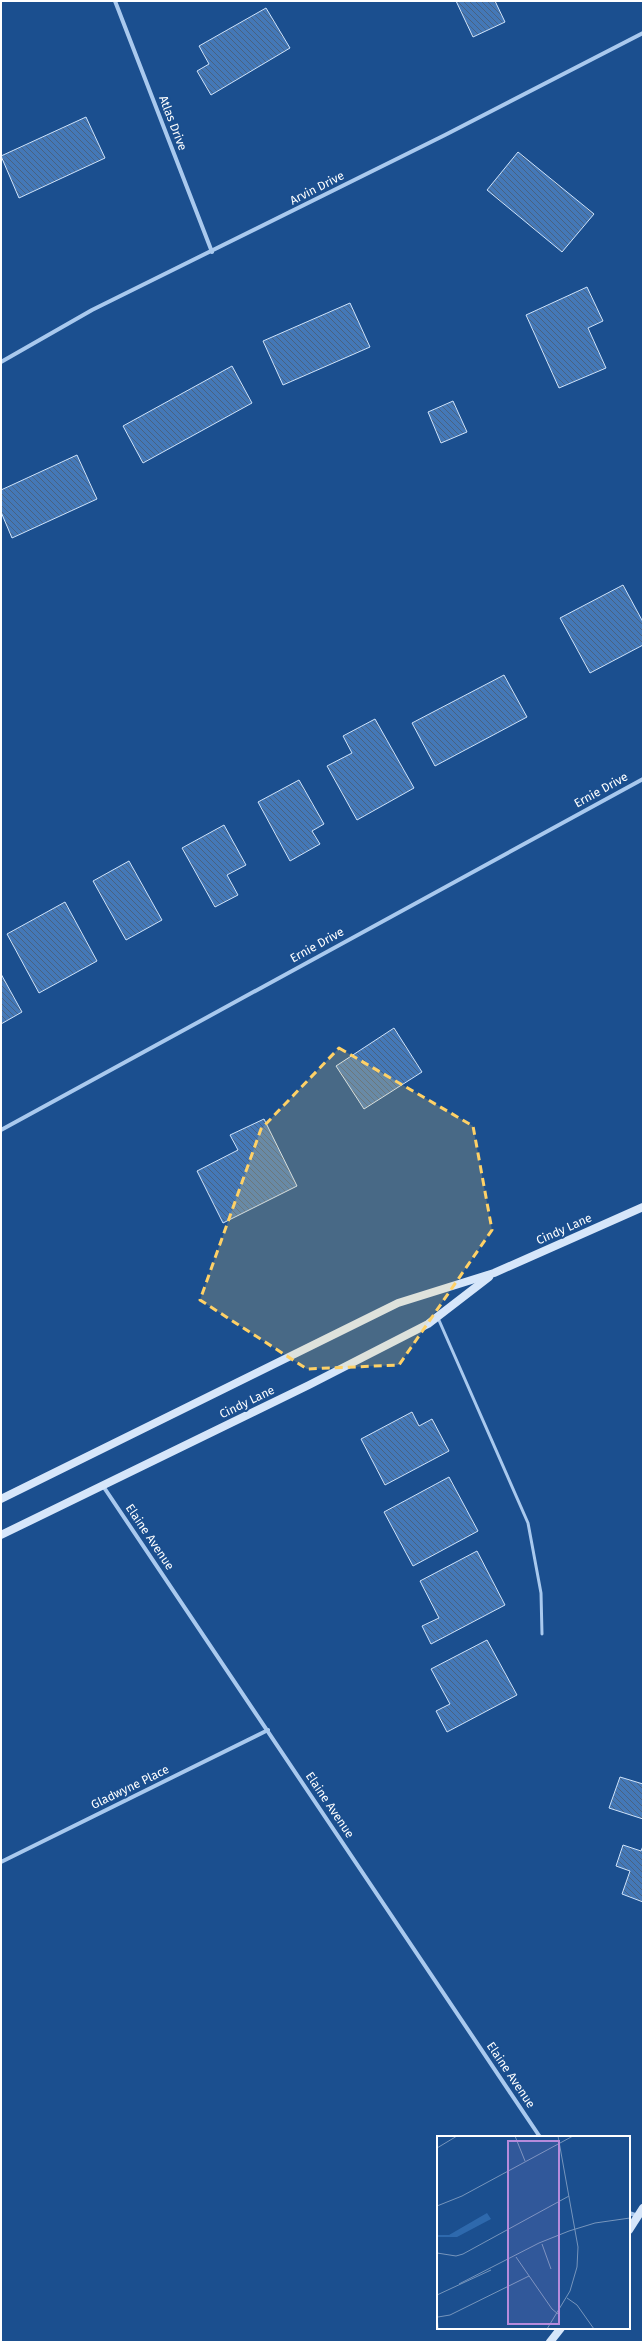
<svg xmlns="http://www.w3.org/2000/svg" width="644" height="2343" font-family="'Fira Sans',sans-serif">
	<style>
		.building { fill: url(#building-back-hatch); stroke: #cfe3fa }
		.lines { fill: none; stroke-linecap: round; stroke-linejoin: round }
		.lane { stroke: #a9c9ee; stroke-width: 3 }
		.street { stroke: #a9c9ee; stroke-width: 4 }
		.secondary { stroke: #d6e6fa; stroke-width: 8 }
		.marked { fill: #ffd166; fill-opacity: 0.2; stroke: #ffd166; stroke-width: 3; stroke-dasharray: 8 5; stroke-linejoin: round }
		.labels { text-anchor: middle; stroke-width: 4; stroke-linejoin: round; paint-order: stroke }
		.street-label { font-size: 12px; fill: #fff; stroke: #1b4f8f }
		.inset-road { fill: none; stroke: #7695bc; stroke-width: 1 }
		.view { fill: #b68bdc; fill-opacity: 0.15; stroke: #b68bdc; stroke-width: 2 }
		.inset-edge { fill: none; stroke: #fff; stroke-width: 2 }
	</style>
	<defs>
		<pattern id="building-back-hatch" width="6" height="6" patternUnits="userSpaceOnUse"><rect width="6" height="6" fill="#4478b7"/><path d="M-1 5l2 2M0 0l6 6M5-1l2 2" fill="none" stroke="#486282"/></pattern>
	</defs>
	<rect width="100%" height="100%" fill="#1b4f8f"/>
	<g class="building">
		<path d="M 456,1 L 495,1 L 505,22 L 473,37 Z"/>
		<path d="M 266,8 L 290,48 L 211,95 L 197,71 L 209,64 L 199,46 Z"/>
		<path d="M 86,117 L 105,158 L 19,198 L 1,156 Z"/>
		<path d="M 518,152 L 594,214 L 562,252 L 487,190 Z"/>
		<path d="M 587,287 L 603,321 L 588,328 L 606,368 L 559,388 L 526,315 Z"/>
		<path d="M 350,303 L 370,347 L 283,385 L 263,341 Z"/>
		<path d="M 232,366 L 252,403 L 143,463 L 123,426 Z"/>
		<path d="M 453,401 L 467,432 L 441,443 L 428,412 Z"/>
		<path d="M 77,455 L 97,499 L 12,538 L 1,512 L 1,490 Z"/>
		<path d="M 623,585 L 643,622 L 643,645 L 590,673 L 560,618 Z"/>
		<path d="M 504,675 L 527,717 L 435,766 L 412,723 Z"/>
		<path d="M 375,719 L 414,788 L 357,820 L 327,766 L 352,753 L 343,736 Z"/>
		<path d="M 299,780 L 324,824 L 312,831 L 320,844 L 290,861 L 258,802 Z"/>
		<path d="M 224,825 L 246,865 L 227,875 L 238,895 L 215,907 L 182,848 Z"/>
		<path d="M 129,861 L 162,920 L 126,940 L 93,881 Z"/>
		<path d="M 65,902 L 97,961 L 39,993 L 7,934 Z"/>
		<path d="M 1,974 L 22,1012 L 1,1024 Z"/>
		<path d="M 394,1028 L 422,1072 L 364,1109 L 336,1066 Z"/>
		<path d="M 264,1119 L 297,1186 L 223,1223 L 197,1171 L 238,1150 L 230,1135 Z"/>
		<path d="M 412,1412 L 419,1426 L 432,1419 L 449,1451 L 385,1485 L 361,1439 Z"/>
		<path d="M 449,1477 L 478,1531 L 413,1566 L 384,1512 Z"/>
		<path d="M 477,1551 L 505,1605 L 431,1644 L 422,1626 L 439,1618 L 420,1581 Z"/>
		<path d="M 487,1640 L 517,1695 L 447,1732 L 436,1711 L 450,1704 L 431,1669 Z"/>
		<path d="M 620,1777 L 643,1784 L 643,1819 L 609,1808 Z"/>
		<path d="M 623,1845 L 641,1851 L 643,1846 L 643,1902 L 622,1894 L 630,1871 L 616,1866 Z"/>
	</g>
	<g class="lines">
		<path class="lane" d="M 438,1318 L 528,1523 L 541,1593 L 542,1634"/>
		<g class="street">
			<path d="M 115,1 L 212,252"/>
			<path d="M 1,362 L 92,310 L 445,135 L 643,33"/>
			<path d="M 1,1130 L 643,779"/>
			<path d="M 103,1486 L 540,2137"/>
			<path d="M 1,1862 L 268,1730"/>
			<path d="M 629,2213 L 638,2216"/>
		</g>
		<g class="secondary">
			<path d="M 1,1499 L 398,1303 L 494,1273 L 643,1207"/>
			<path d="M 1,1535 L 309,1385 L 428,1324 L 489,1277"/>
			<path d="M 629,2230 L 643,2208"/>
			<path d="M 550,2342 L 561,2328"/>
		</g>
	</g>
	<path class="marked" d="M 339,1048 L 473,1126 L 492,1230 L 399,1365 L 307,1369 L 200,1300 L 261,1129 Z"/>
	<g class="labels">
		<g class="street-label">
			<text transform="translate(173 123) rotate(69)" y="4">Atlas Drive</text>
			<text transform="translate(317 188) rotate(-27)" y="4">Arvin Drive</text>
			<text transform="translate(601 790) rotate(-29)" y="4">Ernie Drive</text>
			<text transform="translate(317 945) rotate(-29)" y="4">Ernie Drive</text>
			<text transform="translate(564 1229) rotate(-24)" y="4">Cindy Lane</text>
			<text transform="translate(247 1402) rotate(-26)" y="4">Cindy Lane</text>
			<text transform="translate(150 1537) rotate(56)" y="4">Elaine Avenue</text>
			<text transform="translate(130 1787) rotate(-26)" y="4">Gladwyne Place</text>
			<text transform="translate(330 1805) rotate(56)" y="4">Elaine Avenue</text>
			<text transform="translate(511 2075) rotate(56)" y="4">Elaine Avenue</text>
		</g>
	</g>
	<g transform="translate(437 2136)">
		<rect width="193" height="193" fill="#1b4f8f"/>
		<path d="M 50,77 L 54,83 L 20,101 L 0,101 L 0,99 L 12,99 Z" fill="#2e69ad"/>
		<path class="inset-road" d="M 78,0 L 88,25M 0,12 L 20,0M 0,70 L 25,60 L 136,0M 105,108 L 114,133M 0,117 L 19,120 L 26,118 L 132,60M 79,121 L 115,173 L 121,178M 22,148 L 102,107 L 132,95 L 158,87 L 193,82M 0,159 L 54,134M 130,162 L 140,169 L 157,193M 0,178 L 1,193M 1,181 L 13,179 L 92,140M 110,193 L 133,155 L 140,131 L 141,111 L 121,0"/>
		<path class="view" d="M 71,5 L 122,5 L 122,188 L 71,188 Z"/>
		<rect width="193" height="193" class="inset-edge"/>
	</g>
	<rect width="644" height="2343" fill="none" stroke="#ffffff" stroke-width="4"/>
</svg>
